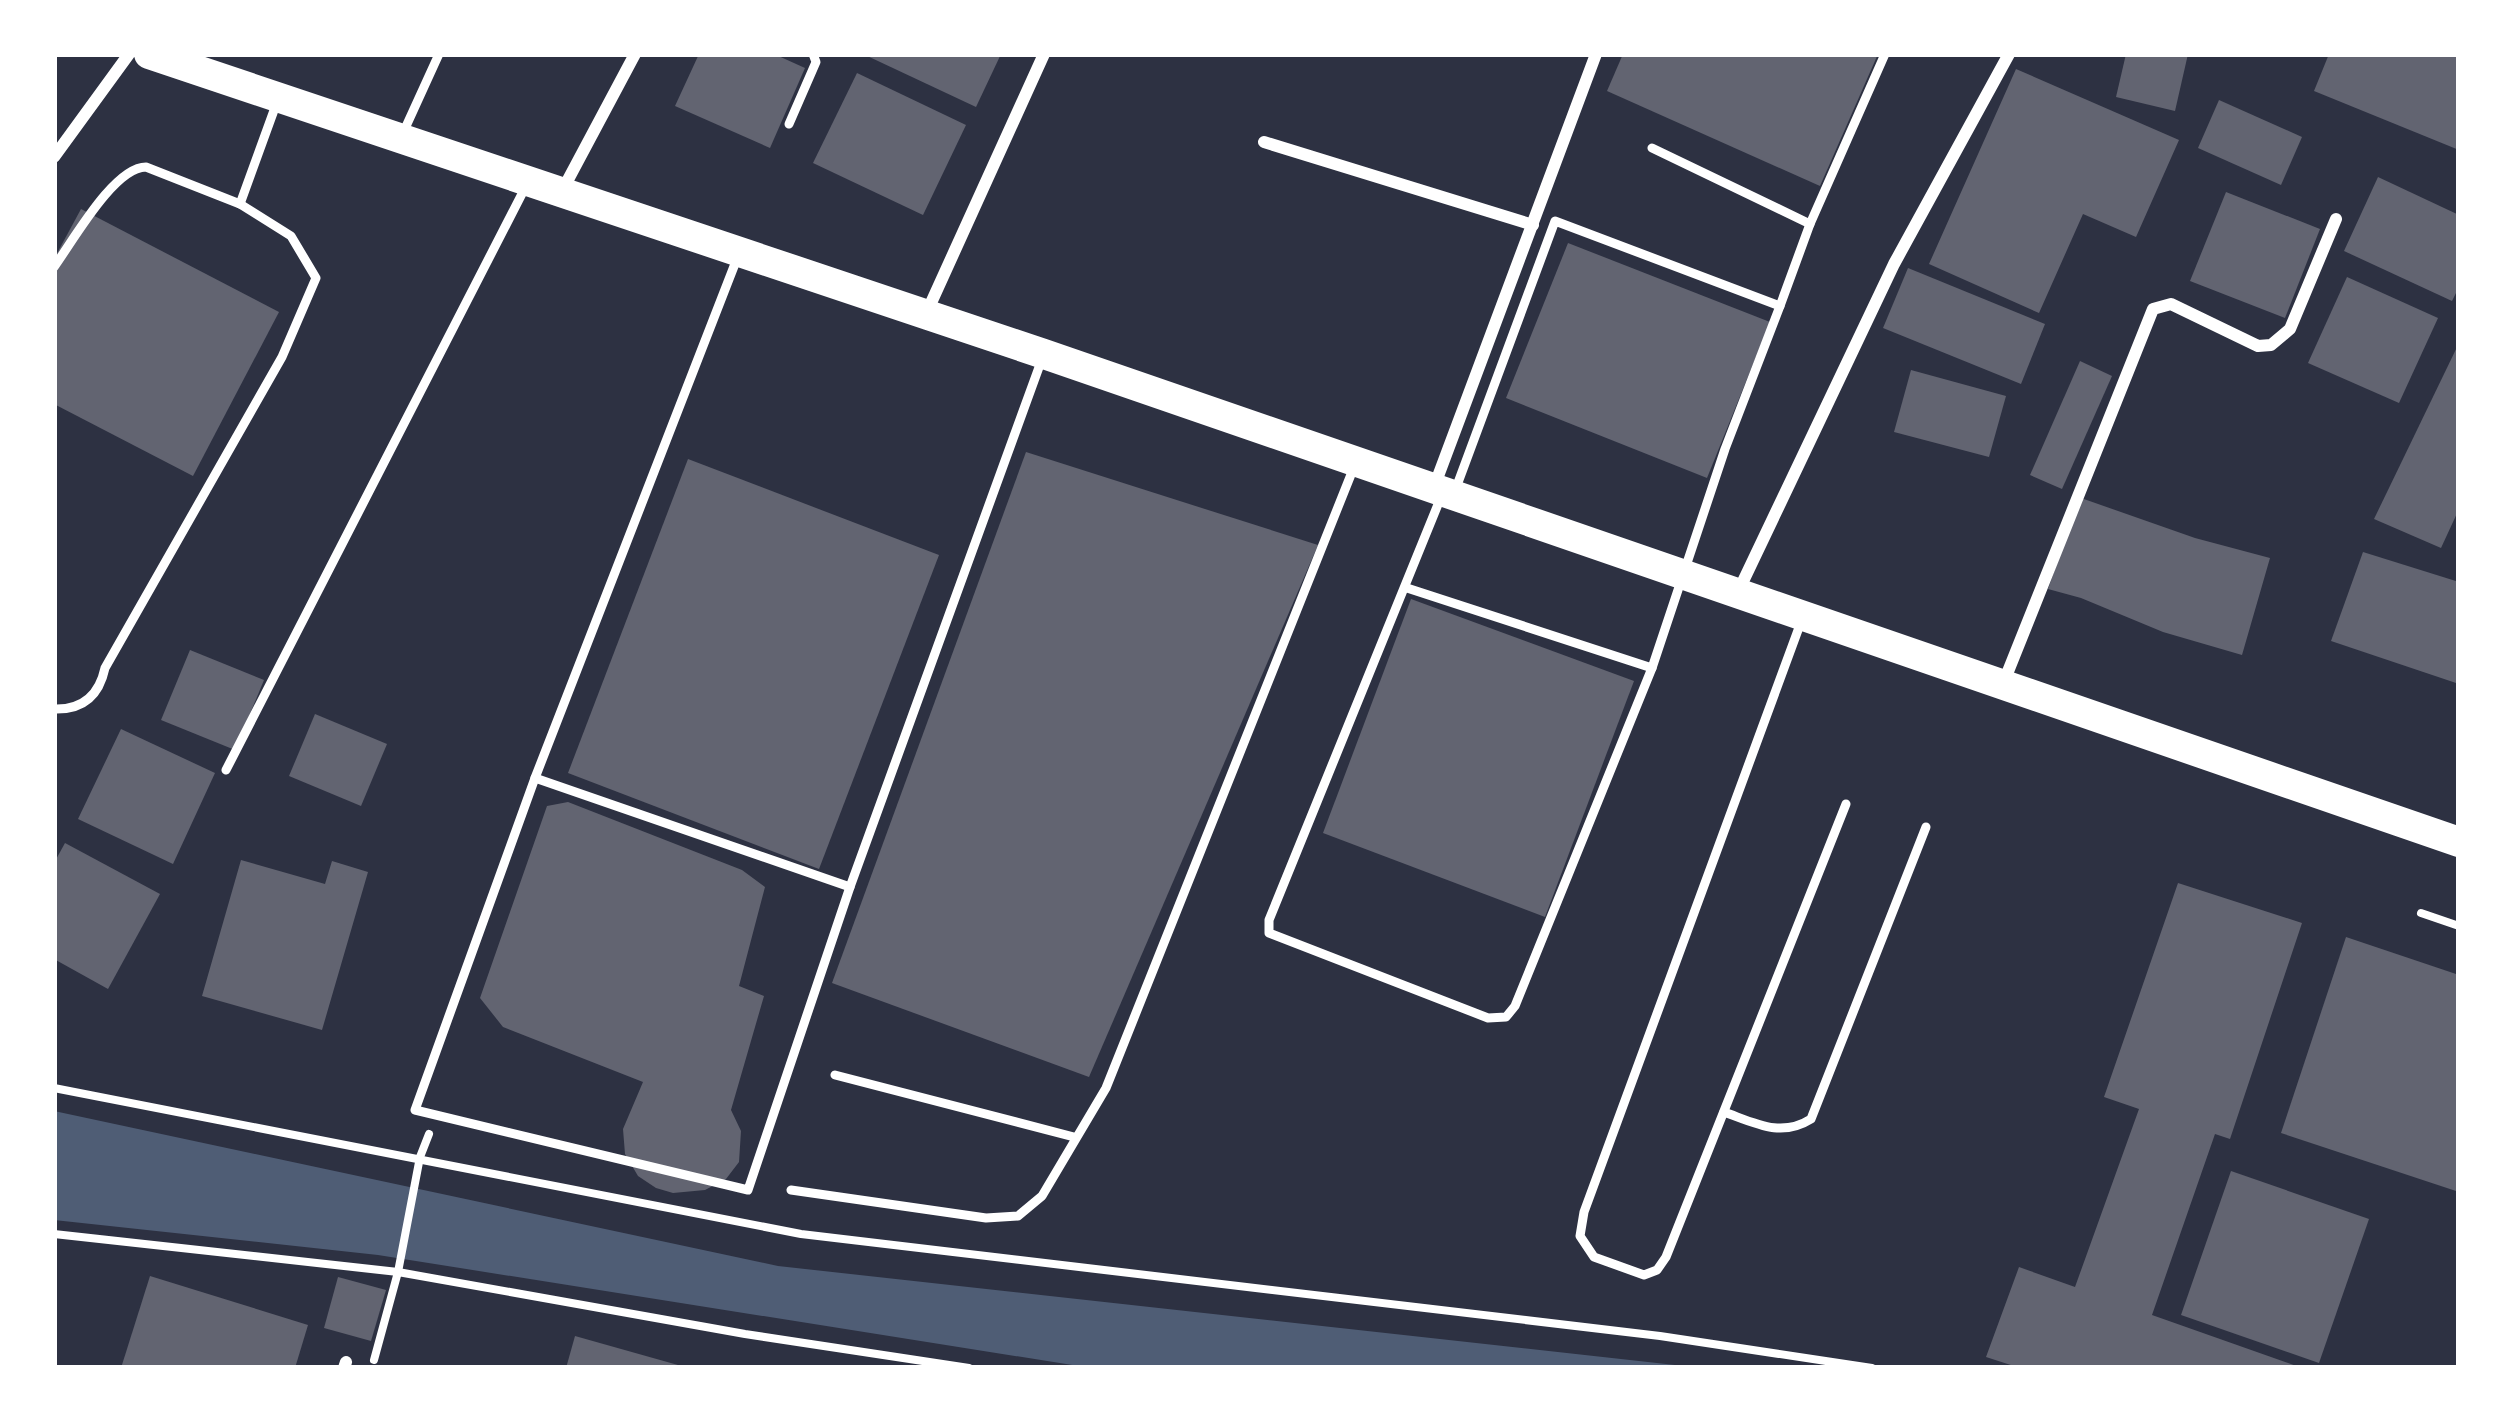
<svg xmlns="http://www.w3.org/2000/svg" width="2513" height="1422" font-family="'PT Sans Narrow',sans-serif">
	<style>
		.water { fill: #4f5d75 }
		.building { fill: #626471 }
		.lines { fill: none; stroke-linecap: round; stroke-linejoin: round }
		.path { stroke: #fff; stroke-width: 8 }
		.service { stroke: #fff; stroke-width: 9 }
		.minor { stroke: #fff; stroke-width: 12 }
		.primary { stroke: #fff; stroke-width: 30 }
	</style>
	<rect width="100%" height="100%" fill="#2d3142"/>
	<path class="water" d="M 54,1111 L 778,1266 L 1702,1368 L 1091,1368 L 378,1255 L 54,1220 Z"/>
	<g class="building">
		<path d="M 699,54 L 774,54 L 805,68 L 770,148 L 675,106 Z"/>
		<path d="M 863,54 L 1001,54 L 976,107 Z"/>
		<path d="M 1623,54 L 1878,54 L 1820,186 L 1607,91 Z"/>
		<path d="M 2126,54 L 2188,54 L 2175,111 L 2116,97 Z"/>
		<path d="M 2329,54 L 2459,54 L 2459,150 L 2314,91 Z"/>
		<path d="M 2016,69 L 2179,140 L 2136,237 L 2083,214 L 2039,313 L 1929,264 Z"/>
		<path d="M 857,73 L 966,125 L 923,215 L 813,163 Z"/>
		<path d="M 2219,100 L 2302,137 L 2281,185 L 2198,148 Z"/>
		<path d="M 2378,177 L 2459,215 L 2459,287 L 2452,301 L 2344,251 Z"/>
		<path d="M 2226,192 L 2320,229 L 2285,318 L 2190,281 Z"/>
		<path d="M 81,209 L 279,312 L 193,476 L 54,404 L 54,259 Z"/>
		<path d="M 1568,243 L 1770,322 L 1707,478 L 1506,398 Z"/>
		<path d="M 1908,268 L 2045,324 L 2021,384 L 1883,328 Z"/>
		<path d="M 2347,277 L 2438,318 L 2399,403 L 2308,363 Z"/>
		<path d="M 2459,343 L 2459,509 L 2441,548 L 2374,519 Z"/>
		<path d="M 2080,361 L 2112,376 L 2062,489 L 2030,475 Z"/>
		<path d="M 1911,370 L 2006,396 L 1989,457 L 1894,432 Z"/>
		<path d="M 1026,452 L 1318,545 L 1089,1077 L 832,983 Z"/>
		<path d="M 688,459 L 939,555 L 819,869 L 568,773 Z"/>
		<path d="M 2081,498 L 2195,538 L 2270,558 L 2242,655 L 2163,632 L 2081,598 L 2048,589 Z"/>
		<path d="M 2363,552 L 2459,582 L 2459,684 L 2331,641 Z"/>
		<path d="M 1411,599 L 1634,681 L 1545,917 L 1323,833 Z"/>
		<path d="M 190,650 L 264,680 L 235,750 L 161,720 Z"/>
		<path d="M 315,714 L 387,744 L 361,806 L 289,776 Z"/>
		<path d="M 121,729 L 215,773 L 173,864 L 78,819 Z"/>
		<path d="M 568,802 L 742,870 L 765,887 L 739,986 L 764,996 L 731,1110 L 741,1131 L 739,1162 L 726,1179 L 705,1190 L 673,1193 L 656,1188 L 638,1176 L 625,1154 L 623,1129 L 643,1082 L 503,1027 L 480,998 L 547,806 Z"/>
		<path d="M 65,843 L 160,894 L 108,989 L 54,959 L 54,863 Z"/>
		<path d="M 241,860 L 325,884 L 332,861 L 368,872 L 322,1030 L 202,996 Z"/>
		<path d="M 2178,883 L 2302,923 L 2230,1139 L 2215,1134 L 2152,1315 L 2302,1368 L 2020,1368 L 1986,1357 L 2019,1267 L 2075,1287 L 2139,1109 L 2104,1097 Z"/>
		<path d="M 2346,937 L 2459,975 L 2459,1192 L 2281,1133 Z"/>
		<path d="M 2231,1171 L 2369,1219 L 2319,1363 L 2181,1315 Z"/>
		<path d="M 150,1276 L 308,1325 L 295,1368 L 121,1368 Z"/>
		<path d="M 338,1277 L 386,1290 L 371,1341 L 324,1328 Z"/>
		<path d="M 575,1336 L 685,1367 L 685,1368 L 566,1368 Z"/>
	</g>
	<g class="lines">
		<g class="path">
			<path d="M 2421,913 L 2459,926"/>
			<path d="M 54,1088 L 801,1234 L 1660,1336 L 1872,1368"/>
			<path d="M 54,1234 L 398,1272 L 745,1334 L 969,1368"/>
			<path d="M 374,1360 L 398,1272 L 420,1157 L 429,1134"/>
		</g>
		<g class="service">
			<path d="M 789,124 L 816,62 L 813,54"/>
			<path d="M 403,133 L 439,54"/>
			<path d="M 1652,148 L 1810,224"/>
			<path d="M 240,204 L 277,102"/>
			<path d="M 738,256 L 535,778 L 415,1110 L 748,1190 L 850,887 L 1042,359"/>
			<path d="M 54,267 C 73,241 114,167 146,167 L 240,204 L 291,236 L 316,278 L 282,357 L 105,668 C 99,696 82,710 54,709"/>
			<path d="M 1780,306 L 1810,224 L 1885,54"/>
			<path d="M 1441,497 L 1269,920 L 1269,933 L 1488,1018 L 1506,1017 L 1515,1006 L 1652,668 L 1725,449 L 1780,306 L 1555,221 L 1456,488"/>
			<path d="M 1407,588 L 1652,668"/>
			<path d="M 1801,622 L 1584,1212 L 1580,1236 L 1594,1257 L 1644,1275 L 1657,1270 L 1666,1257 L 1846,804"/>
			<path d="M 226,770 L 526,186"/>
			<path d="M 535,778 L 850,887"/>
			<path d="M 835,1075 L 1074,1137"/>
			<path d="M 1724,1112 C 1755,1123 1781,1138 1811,1119 L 1926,827"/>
			<path d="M 791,1190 L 986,1218 L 1018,1216 L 1042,1196 L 1106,1088 L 1354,467"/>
		</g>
		<g class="minor">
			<path d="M 1264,142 L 1533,225"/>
			<path d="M 54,157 L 129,54"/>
			<path d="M 562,191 L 635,54"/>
			<path d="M 926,314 L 1044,54"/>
			<path d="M 1434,487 L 1596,54"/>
			<path d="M 1738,592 L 1894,264 L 2009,54"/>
			<path d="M 2003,684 L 2153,309 L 2171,304 L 2258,346 L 2271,345 L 2290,329 L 2336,219"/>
			<path d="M 344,1368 L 346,1362"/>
		</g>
		<path class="primary" d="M 149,54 L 1044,354 L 2459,842"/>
	</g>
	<rect width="2513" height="1422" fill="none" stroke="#ffffff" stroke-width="114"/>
</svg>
